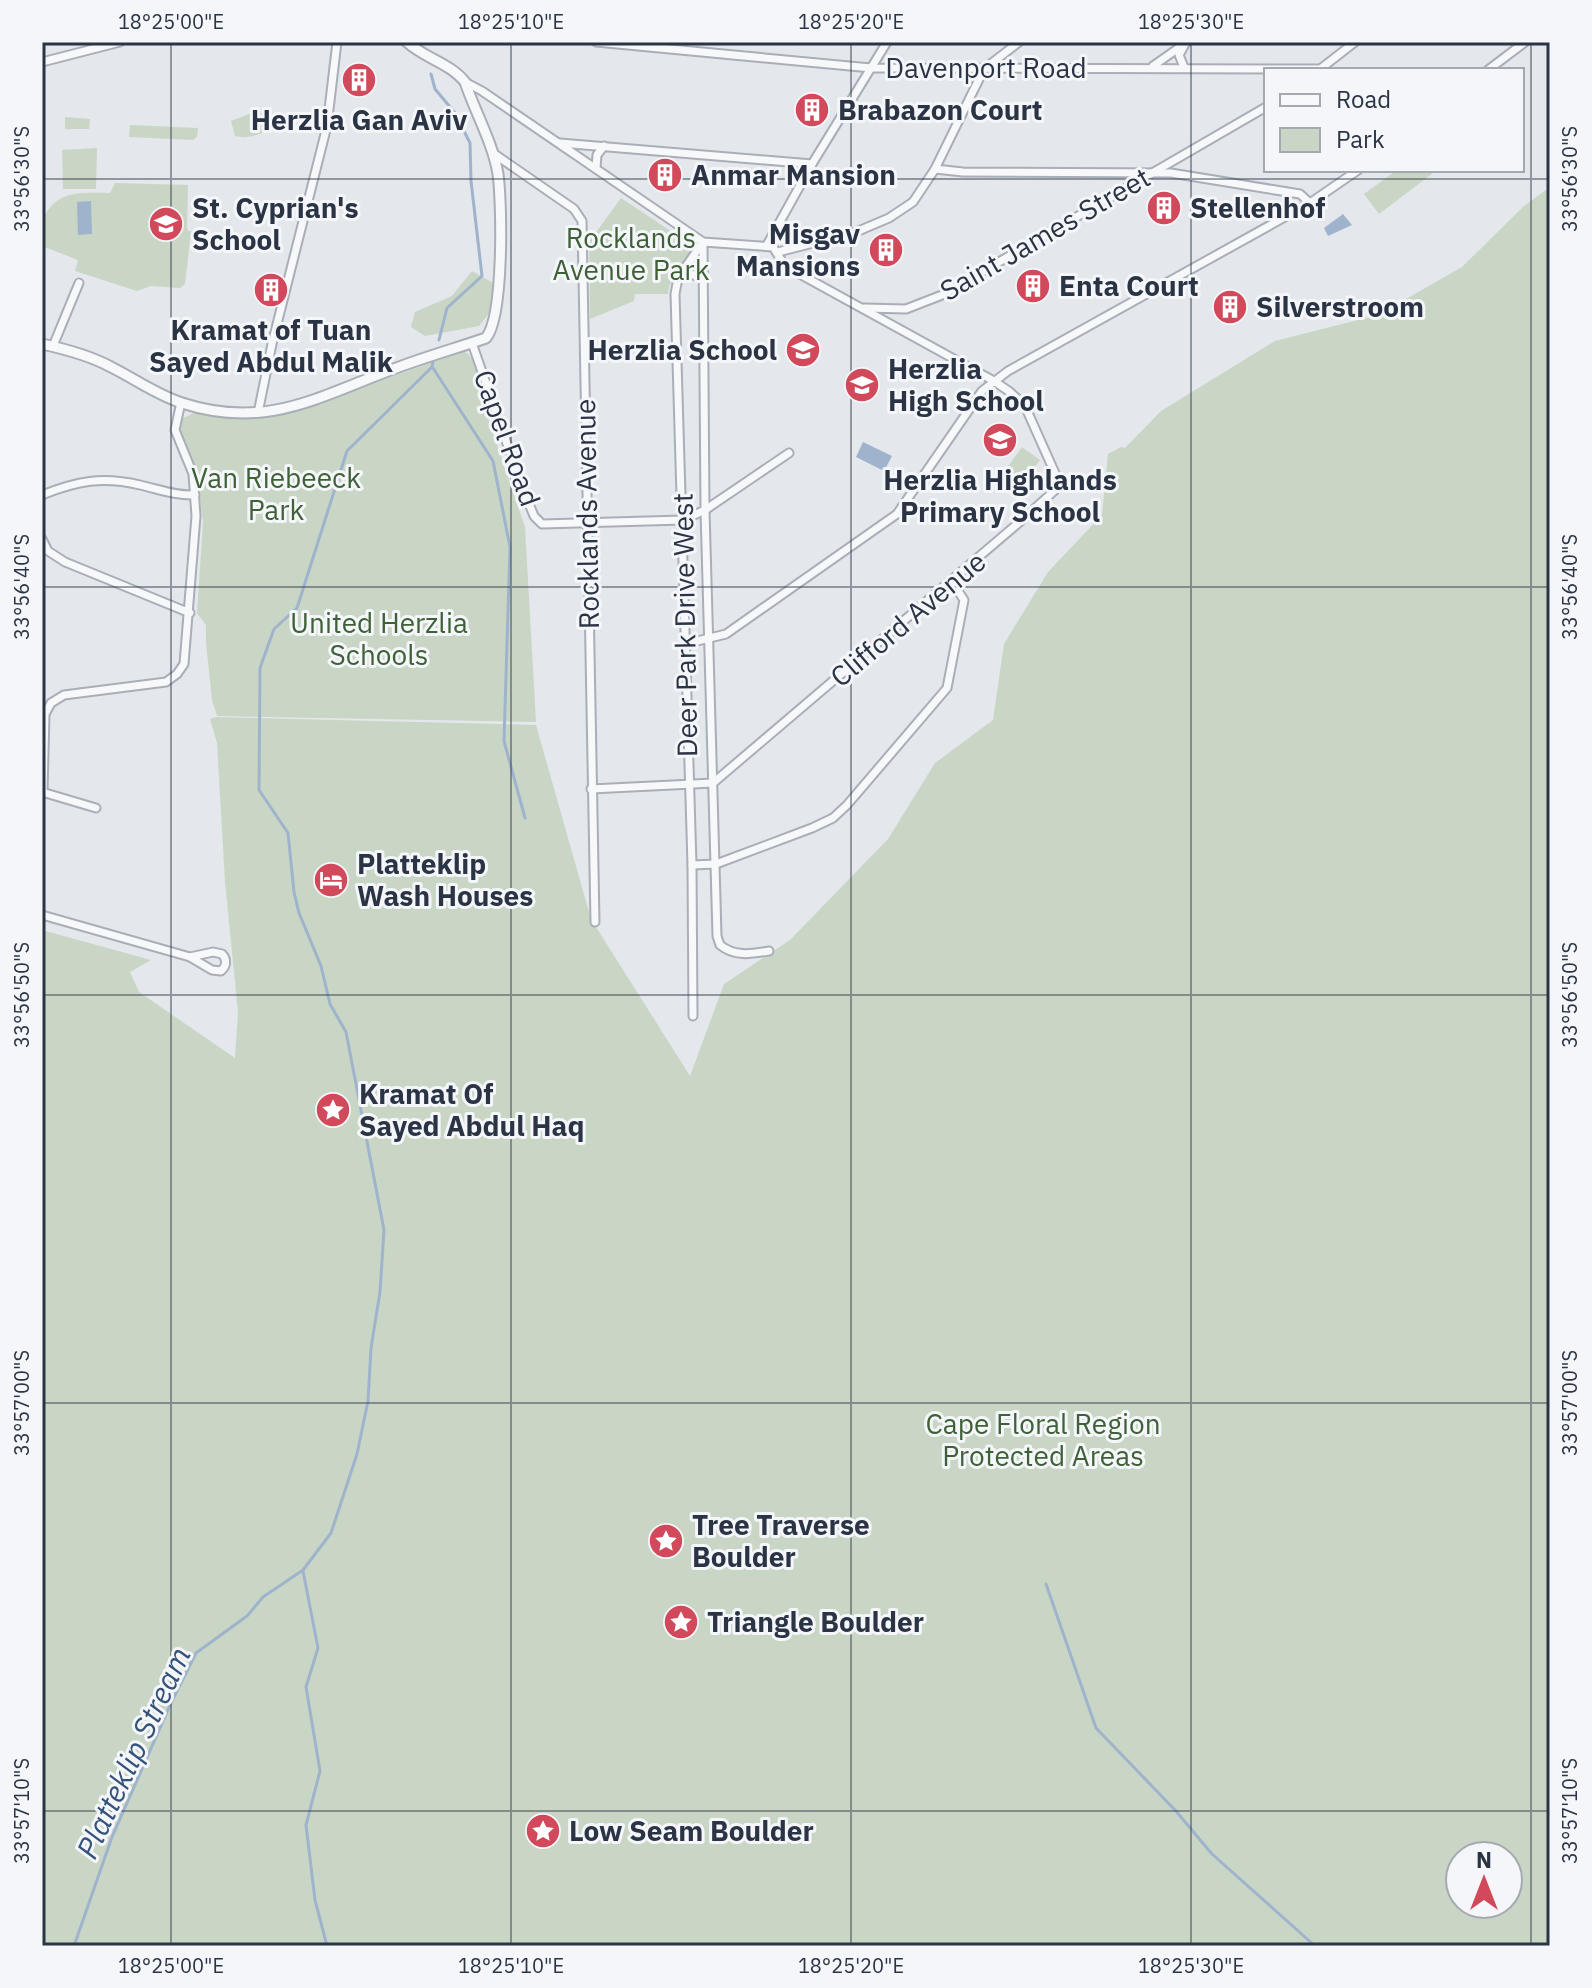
<svg xmlns="http://www.w3.org/2000/svg" width="1592" height="1988" font-family="'IBM Plex Sans',sans-serif">
	<style>
		.green { fill: #c9d6c5; fill-rule: evenodd }
		.water { fill: #9fb4cc }
		.lines { fill: none; stroke-linecap: round; stroke-linejoin: round }
		.stream { stroke: #9fb4cc; stroke-width: 3 }
		.minor-casing { stroke: #a9aeb7; stroke-width: 11 }
		.tertiary-casing { stroke: #a9aeb7; stroke-width: 13 }
		.minor { stroke: #f7f8fa; stroke-width: 7 }
		.tertiary { stroke: #f7f8fa; stroke-width: 9 }
		.ticks { fill: none; stroke: #2b3445; stroke-width: 2; stroke-opacity: 0.45 }
		.labels { text-anchor: middle; stroke-width: 6; stroke-linejoin: round; paint-order: stroke }
		.street-label { font-size: 28px; fill: #2b3445; stroke: #f4f6f9 }
		.poi-label { font-size: 28px; font-weight: bold; fill: #2b3445; stroke: #f4f6f9; text-anchor: start }
		.park-label { font-size: 28px; fill: #3f6138; stroke: #f4f6f9 }
		.water-label { font-size: 30px; font-style: italic; fill: #34527a; stroke: #f4f6f9 }
		.neatline { fill: none; stroke: #2b3445; stroke-width: 3 }
		.ticks-label { font-size: 20px; text-anchor: middle; fill: #2b3445 }
	</style>
	<rect width="100%" height="100%" fill="#e4e7ec"/>
	<g class="green">
		<path d="M 254,112 L 270,114 L 279,121 C 268,133 250,140 235,136 L 231,121 Z"/>
		<path d="M 65,117 L 90,119 L 89,129 L 65,129 Z"/>
		<path d="M 130,125 L 198,128 L 197,137 L 193,140 L 129,137 Z"/>
		<path d="M 97,148 L 96,189 L 63,189 L 62,150 Z"/>
		<path d="M 1397,170 L 1437,170 L 1379,214 L 1364,194 Z"/>
		<path d="M 42,183 L 44,217 C 58,189 83,193 110,193 L 115,183 L 188,185 L 187,226 L 188,231 L 191,231 L 185,284 L 180,288 L 151,286 L 137,291 L 75,271 L 78,260 L 42,246 Z"/>
		<path d="M 1550,187 L 1550,1946 L 42,1946 L 42,930 L 151,960 L 130,972 L 139,992 L 235,1058 L 238,1012 L 225,882 L 217,743 L 210,719 L 216,717 L 536,725 L 591,919 L 690,1076 L 724,984 L 790,940 L 888,839 L 935,763 L 993,720 L 1004,644 L 1048,572 L 1102,515 L 1108,454 L 1121,447 L 1125,448 L 1161,411 L 1275,341 L 1378,315 L 1462,267 L 1524,206 ZM 1460,1856 L 1508,1856 L 1508,1904 L 1460,1904 Z"/>
		<path d="M 621,198 L 678,236 L 690,251 C 684,267 669,276 668,294 L 635,294 L 634,301 L 590,319 L 589,242 Z"/>
		<path d="M 472,271 L 495,284 L 494,307 L 479,326 L 425,336 L 411,327 L 415,312 L 452,296 Z"/>
		<path d="M 464,351 C 477,359 484,383 481,398 L 525,527 L 536,722 L 217,716 L 212,700 L 206,643 L 206,625 L 197,613 L 203,522 L 199,487 L 189,452 L 180,432 L 183,418 L 194,413 L 250,419 L 287,414 Z"/>
		<path d="M 1022,447 L 1040,460 L 1015,495 L 997,482 Z"/>
	</g>
	<g class="water">
		<path d="M 91,201 L 92,234 L 78,235 L 77,202 Z"/>
		<path d="M 1343,214 L 1352,225 L 1328,236 L 1324,228 Z"/>
		<path d="M 863,442 L 892,456 L 884,471 L 856,457 Z"/>
	</g>
	<g class="lines">
		<g class="stream">
			<path d="M 431,74 L 435,89 L 455,113 L 470,143 L 471,181 L 482,276 L 447,308 L 439,340"/>
			<path d="M 433,368 L 493,461 L 510,547 L 504,741 L 525,818"/>
			<path d="M 303,1571 L 318,1648 L 306,1687 L 320,1771 L 306,1825 L 315,1900 L 327,1946"/>
			<path d="M 1046,1584 L 1096,1728 L 1175,1810 L 1212,1854 L 1315,1946"/>
			<path d="M 74,1946 L 112,1837 L 171,1703 L 196,1653 L 247,1616 L 263,1597 L 303,1570 L 331,1533 L 357,1454 L 368,1401 L 371,1348 L 380,1292 L 384,1230 L 346,1032 L 330,1004 L 321,966 L 299,913 L 294,892 L 288,833 L 259,790 L 260,668 L 274,629 L 297,608 L 347,451 L 432,367 L 433,362"/>
		</g>
		<g class="minor-casing">
			<g id="minor">
				<path d="M 596,42 L 871,68 L 1321,69"/>
				<path d="M 42,62 L 120,42"/>
				<path d="M 1153,66 L 1187,42"/>
				<path d="M 1184,67 L 1179,55 L 1184,46"/>
				<path d="M 1319,70 L 1355,42"/>
				<path d="M 1488,70 L 1525,42"/>
				<path d="M 465,82 L 482,91 L 703,242 L 773,247 L 785,266 L 994,381 L 1010,392 L 1025,406 L 1058,480 L 1054,491 L 1022,520 L 713,783 L 591,789"/>
				<path d="M 560,143 L 812,164"/>
				<path d="M 493,153 L 574,209 L 582,221 L 595,922"/>
				<path d="M 596,168 L 597,155 L 604,146"/>
				<path d="M 935,169 L 963,172 L 1171,173 L 1300,194 L 1310,203"/>
				<path d="M 703,244 L 705,510 L 717,936 L 720,945 C 735,957 751,954 769,951"/>
				<path d="M 767,245 L 812,164 L 887,42"/>
				<path d="M 778,252 L 856,232 L 889,218 L 913,202 L 935,169 L 984,69 L 1019,42"/>
				<path d="M 680,277 L 691,274 L 703,279"/>
				<path d="M 864,308 L 906,309 L 942,295 L 1266,107"/>
				<path d="M 472,343 L 521,484 L 534,516 L 542,524 L 683,520 L 705,510 L 789,453"/>
				<path d="M 53,346 L 79,283"/>
				<path d="M 258,413 L 272,344 L 327,126 L 337,42"/>
				<path d="M 42,495 C 77,481 102,476 140,485 C 158,489 176,496 195,495"/>
				<path d="M 42,539 L 48,551 L 65,562 L 190,613"/>
				<path d="M 685,644 L 726,634 L 897,514 L 982,391 L 1008,371 L 1310,203 L 1358,170"/>
				<path d="M 42,792 L 96,808"/>
				<path d="M 43,792 L 45,714 L 51,703 L 64,695 L 166,682 L 177,674 L 184,664 L 196,516 L 193,474 L 175,430 L 181,402"/>
				<path d="M 692,865 L 716,864 L 812,828 L 833,818 L 847,805 L 947,688 L 964,600 L 952,582"/>
				<path d="M 42,915 L 190,957"/>
				<path d="M 213,952 L 222,954 C 227,959 227,966 221,971 L 212,970 L 190,957 Z"/>
				<path d="M 693,1016 L 692,865 L 675,294 L 678,278 L 703,242"/>
			</g>
		</g>
		<g class="tertiary-casing">
			<path id="tertiary" d="M 42,344 C 65,349 91,356 111,367 C 135,379 157,395 182,403 C 268,431 321,395 399,367 C 428,356 457,348 486,338 C 504,316 502,204 498,174 C 493,143 475,112 465,82 C 450,63 424,58 407,42"/>
		</g>
		<use href="#minor" class="minor"/>
		<use href="#tertiary" class="tertiary"/>
	</g>
	<path class="ticks" d="M 171,42 L 171,1946M 511,42 L 511,1946M 851,42 L 851,1946M 1191,42 L 1191,1946M 1531,42 L 1531,1946M 42,179 L 1550,179M 42,587 L 1550,587M 42,995 L 1550,995M 42,1403 L 1550,1403M 42,1811 L 1550,1811"/>
	<defs>
		<g id="building-disc" transform="scale(1.8)"><circle r="9.5" fill="#d1495b" stroke="#f4f6f9"/><path d="M-4-6H4V6H1V3H-1V6H-4ZM-2.5-4.3h1.7v1.8h-1.7ZM.8-4.3h1.7v1.8H.8ZM-2.5-1h1.7V.8h-1.7ZM.8-1h1.7V.8H.8Z" fill="#fff"/></g>
		<g id="school-disc" transform="scale(1.8)"><circle r="9.5" fill="#d1495b" stroke="#f4f6f9"/><path d="M0-5L7-2L0 1L-7-2ZM-4 1L0 2.5L4 1V4Q0 6-4 4Z" fill="#fff"/></g>
		<g id="hotel-disc" transform="scale(1.8)"><circle r="9.5" fill="#d1495b" stroke="#f4f6f9"/><path d="M-6-4.5h1.5V1H6V5H4.5V3h-9V5H-6ZM-4 0a1.8 1.8 0 1 1 3.6 0ZM.5 0V-2.5h3Q6-2.5 6 0Z" fill="#fff"/></g>
		<g id="sight-disc" transform="scale(1.8)"><circle r="9.5" fill="#d1495b" stroke="#f4f6f9"/><path d="M0-6L1.8-2.2L6-1.7L2.9 1.2L3.7 5.4L0 3.3L-3.7 5.4L-2.9 1.2L-6-1.7L-1.8-2.2Z" fill="#fff"/></g>
	</defs>
	<g fill-rule="evenodd">
		<use href="#building-disc" x="359" y="80"/>
		<use href="#building-disc" x="812" y="110"/>
		<use href="#building-disc" x="665" y="175"/>
		<use href="#building-disc" x="1164" y="208"/>
		<use href="#school-disc" x="166" y="224"/>
		<use href="#building-disc" x="886" y="250"/>
		<use href="#building-disc" x="1033" y="286"/>
		<use href="#building-disc" x="271" y="290"/>
		<use href="#building-disc" x="1230" y="307"/>
		<use href="#school-disc" x="803" y="350"/>
		<use href="#school-disc" x="862" y="385"/>
		<use href="#school-disc" x="1000" y="440"/>
		<use href="#hotel-disc" x="331" y="880"/>
		<use href="#sight-disc" x="333" y="1110"/>
		<use href="#sight-disc" x="666" y="1541"/>
		<use href="#sight-disc" x="681" y="1622"/>
		<use href="#sight-disc" x="543" y="1831"/>
	</g>
	<g class="labels">
		<g class="street-label">
			<text x="986" y="78">Davenport Road</text>
			<text transform="translate(1045 234) rotate(-30)" y="10">Saint James Street</text>
			<text transform="translate(507 438) rotate(70)" y="10">Capel Road</text>
			<text transform="translate(587 514) rotate(-91)" y="10">Rocklands Avenue</text>
			<text transform="translate(908 619) rotate(-40)" y="10">Clifford Avenue</text>
			<text transform="translate(685 625) rotate(-91)" y="10">Deer Park Drive West</text>
		</g>
		<g class="poi-label">
			<text x="838" y="120">Brabazon Court</text>
			<text x="359" y="130" text-anchor="middle">Herzlia Gan Aviv</text>
			<text x="691" y="185">Anmar Mansion</text>
			<text x="192" y="218">St. Cyprian's<tspan x="192" dy="32">School</tspan></text>
			<text x="1190" y="218">Stellenhof</text>
			<text x="860" y="244" text-anchor="end">Misgav<tspan x="860" dy="32">Mansions</tspan></text>
			<text x="1059" y="296">Enta Court</text>
			<text x="1256" y="317">Silverstroom</text>
			<text x="271" y="340" text-anchor="middle">Kramat of Tuan<tspan x="271" dy="32">Sayed Abdul Malik</tspan></text>
			<text x="777" y="360" text-anchor="end">Herzlia School</text>
			<text x="888" y="379">Herzlia<tspan x="888" dy="32">High School</tspan></text>
			<text x="1000" y="490" text-anchor="middle">Herzlia Highlands<tspan x="1000" dy="32">Primary School</tspan></text>
			<text x="357" y="874">Platteklip<tspan x="357" dy="32">Wash Houses</tspan></text>
			<text x="359" y="1104">Kramat Of<tspan x="359" dy="32">Sayed Abdul Haq</tspan></text>
			<text x="692" y="1535">Tree Traverse<tspan x="692" dy="32">Boulder</tspan></text>
			<text x="707" y="1632">Triangle Boulder</text>
			<text x="569" y="1841">Low Seam Boulder</text>
		</g>
		<g class="park-label">
			<text x="631" y="248">Rocklands<tspan x="631" dy="32">Avenue Park</tspan></text>
			<text x="276" y="488">Van Riebeeck<tspan x="276" dy="32">Park</tspan></text>
			<text x="379" y="633">United Herzlia<tspan x="379" dy="32">Schools</tspan></text>
			<text x="1043" y="1434">Cape Floral Region<tspan x="1043" dy="32">Protected Areas</tspan></text>
		</g>
		<g class="water-label">
			<text transform="translate(134 1753) rotate(-65)" y="10">Platteklip Stream</text>
		</g>
	</g>
	<rect width="1592" height="1988" fill="none" stroke="#f4f6f9" stroke-width="88"/>
	<rect x="1264" y="68" width="260" height="104" fill="#f4f6f9" stroke="#a4a8b1" stroke-width="2"/>
	<rect x="1280" y="94" width="40" height="12" fill="#f7f8fa" stroke="#a4a8b1" stroke-width="2"/>
	<text x="1336" y="108" font-size="24" fill="#2b3445">Road</text>
	<rect x="1280" y="128" width="40" height="24" fill="#c9d6c5" stroke="#a4a8b1" stroke-width="2"/>
	<text x="1336" y="148" font-size="24" fill="#2b3445">Park</text>
	<g transform="translate(1484 1880)"><circle r="38" fill="#f4f6f9" stroke="#a4a8b1" stroke-width="2"/>
	<path d="M0-6L14 30L0 20L-14 30Z" fill="#d1495b"/>
	<text y="-12" font-size="22" font-weight="bold" text-anchor="middle" fill="#2b3445">N</text>
	</g>
	<rect x="44" y="44" width="1504" height="1900" class="neatline"/>
	<g class="ticks-label">
		<text x="171" y="29">18°25'00"E</text>
		<text x="511" y="29">18°25'10"E</text>
		<text x="851" y="29">18°25'20"E</text>
		<text x="1191" y="29">18°25'30"E</text>
		<text transform="translate(22 179) rotate(-90)" y="7">33°56'30"S</text>
		<text transform="translate(1570 179) rotate(-90)" y="7">33°56'30"S</text>
		<text transform="translate(22 587) rotate(-90)" y="7">33°56'40"S</text>
		<text transform="translate(1570 587) rotate(-90)" y="7">33°56'40"S</text>
		<text transform="translate(22 995) rotate(-90)" y="7">33°56'50"S</text>
		<text transform="translate(1570 995) rotate(-90)" y="7">33°56'50"S</text>
		<text transform="translate(22 1403) rotate(-90)" y="7">33°57'00"S</text>
		<text transform="translate(1570 1403) rotate(-90)" y="7">33°57'00"S</text>
		<text transform="translate(22 1811) rotate(-90)" y="7">33°57'10"S</text>
		<text transform="translate(1570 1811) rotate(-90)" y="7">33°57'10"S</text>
		<text x="171" y="1973">18°25'00"E</text>
		<text x="511" y="1973">18°25'10"E</text>
		<text x="851" y="1973">18°25'20"E</text>
		<text x="1191" y="1973">18°25'30"E</text>
	</g>
</svg>
